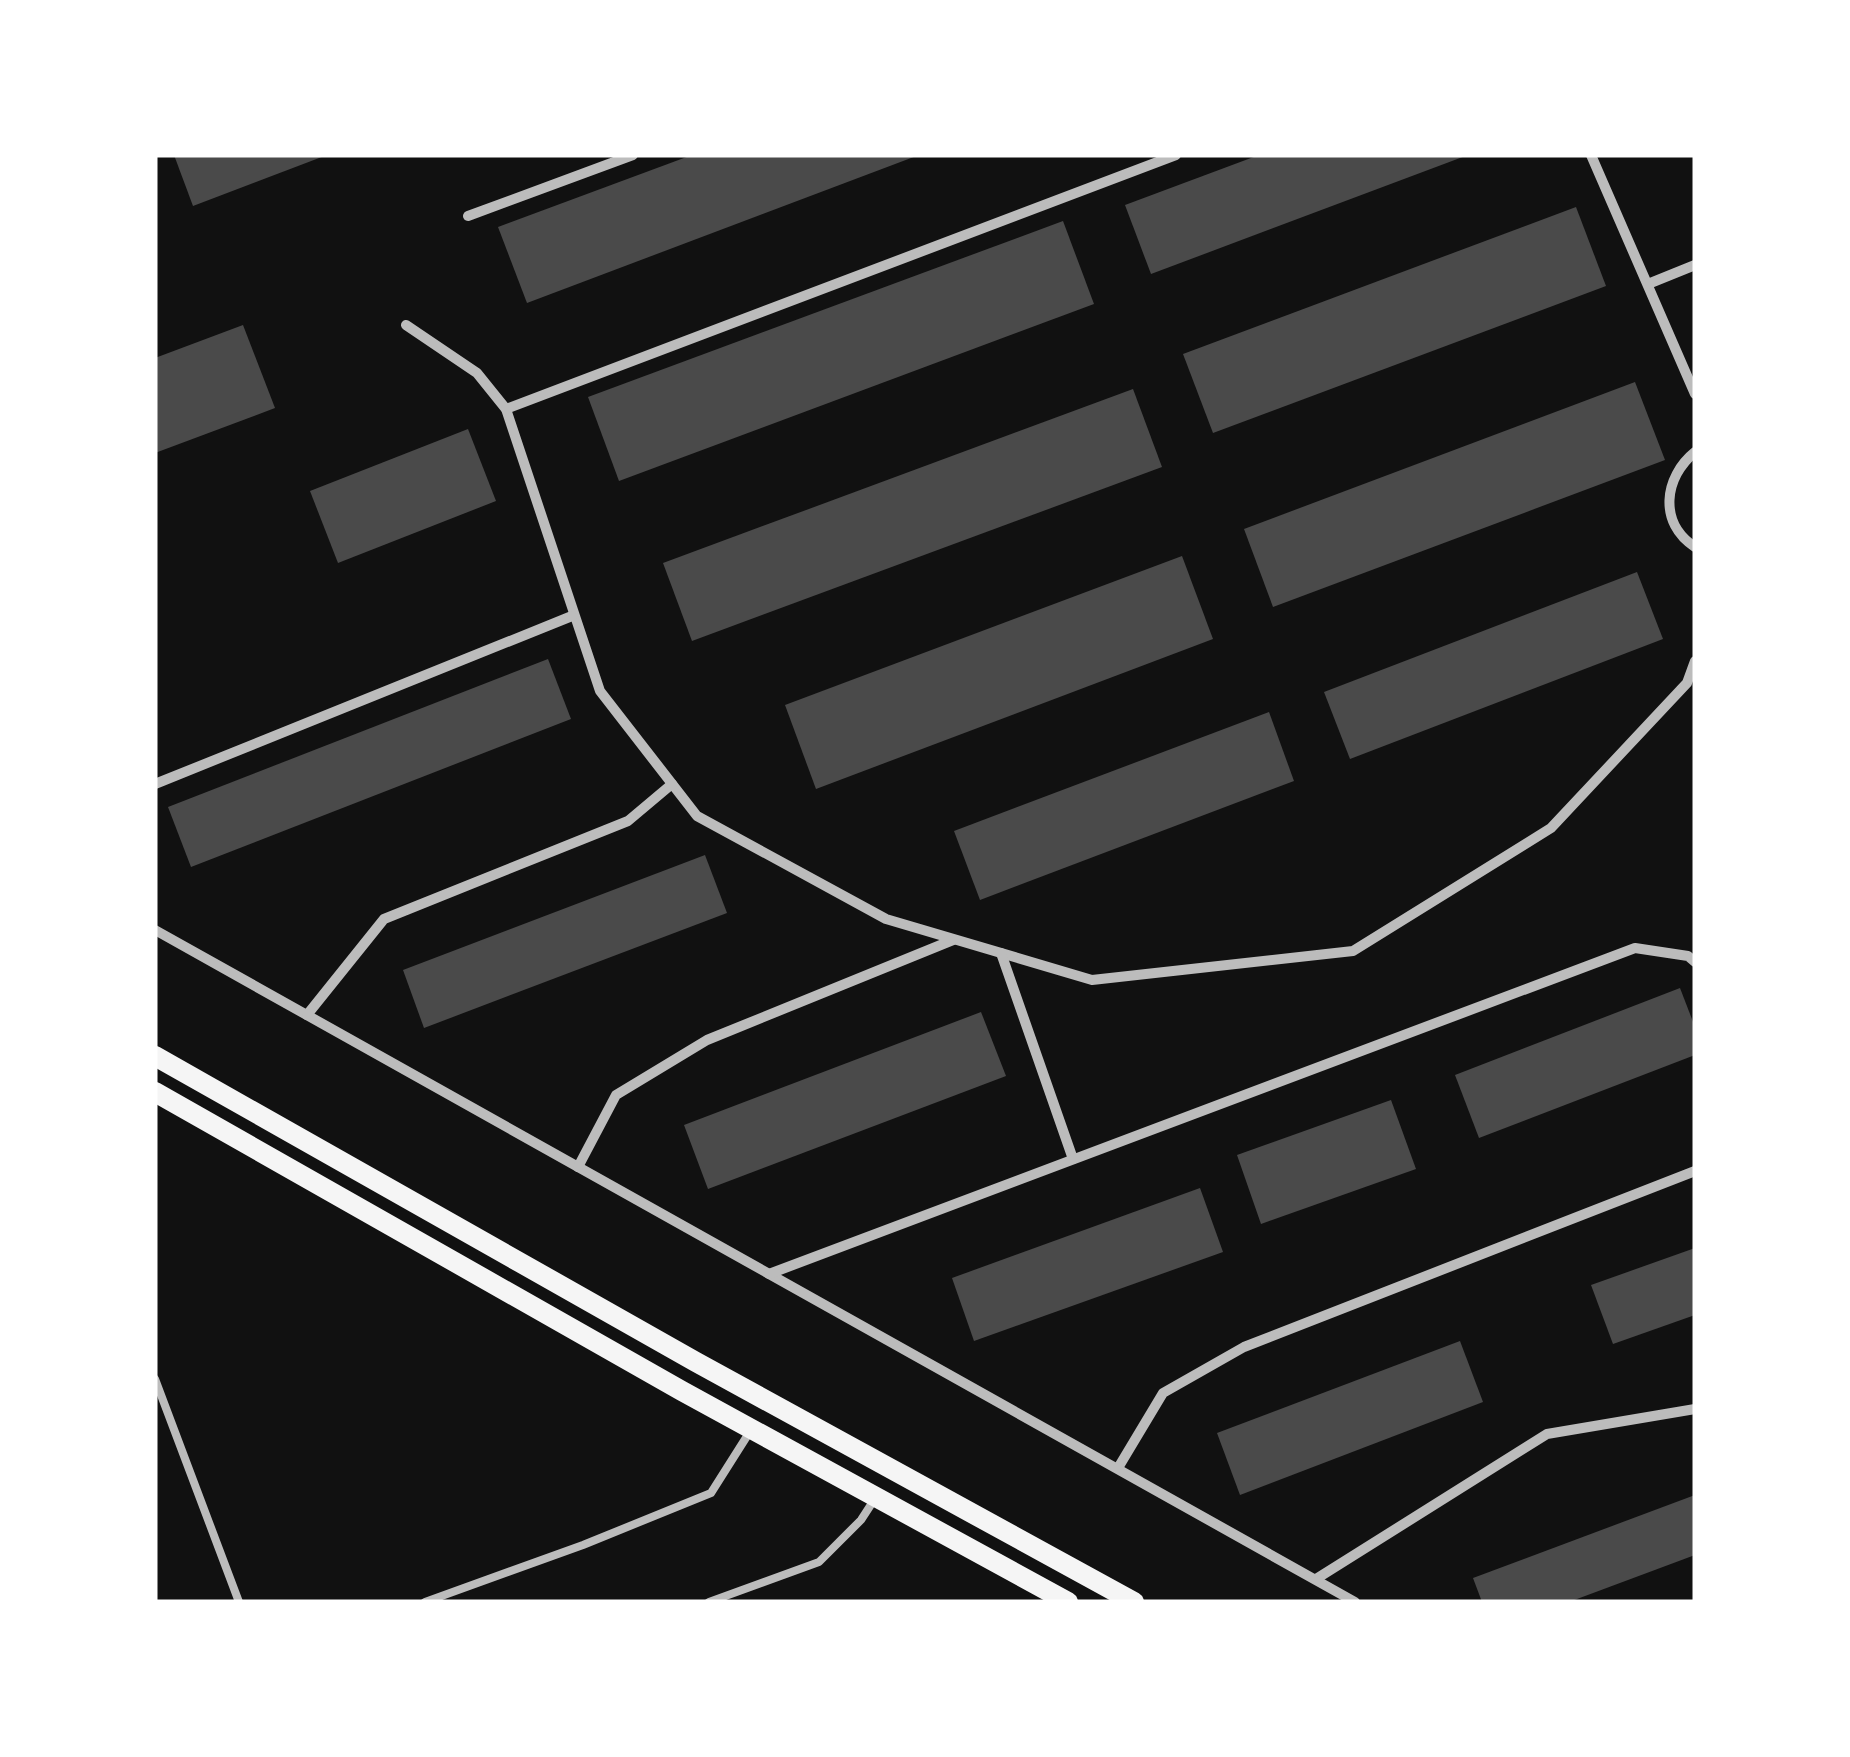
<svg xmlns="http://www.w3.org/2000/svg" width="1850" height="1757" font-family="Lato,sans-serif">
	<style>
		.building { fill: #4a4a4a }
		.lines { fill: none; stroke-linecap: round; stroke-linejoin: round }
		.service { stroke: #bcbcbc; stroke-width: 8 }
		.minor { stroke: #bcbcbc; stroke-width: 10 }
		.secondary { stroke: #f5f5f5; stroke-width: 20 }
	</style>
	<rect width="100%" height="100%" fill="#111"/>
	<g class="building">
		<path d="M 174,155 L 327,155 L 193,206 Z"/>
		<path d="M 692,155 L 919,155 L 527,303 L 498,227 Z"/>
		<path d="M 1259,155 L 1468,155 L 1151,274 L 1125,205 Z"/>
		<path d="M 1576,207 L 1606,286 L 1213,433 L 1183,354 Z"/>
		<path d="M 1063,221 L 1094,304 L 619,481 L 588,397 Z"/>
		<path d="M 243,325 L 275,408 L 155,453 L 155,358 Z"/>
		<path d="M 1635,382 L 1665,460 L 1273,607 L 1244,529 Z"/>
		<path d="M 1133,389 L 1162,467 L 692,641 L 663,563 Z"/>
		<path d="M 468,429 L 496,501 L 338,563 L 310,491 Z"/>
		<path d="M 1182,556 L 1213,639 L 816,789 L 785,705 Z"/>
		<path d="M 1637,572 L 1663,639 L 1350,759 L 1324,692 Z"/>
		<path d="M 548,659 L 571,719 L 191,867 L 168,807 Z"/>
		<path d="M 1269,712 L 1294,781 L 980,900 L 954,831 Z"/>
		<path d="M 705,855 L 727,913 L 424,1028 L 403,970 Z"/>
		<path d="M 1680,988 L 1695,1027 L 1695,1055 L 1479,1138 L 1455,1075 Z"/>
		<path d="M 981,1012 L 1006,1076 L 708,1189 L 684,1125 Z"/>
		<path d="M 1391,1100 L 1416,1169 L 1261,1224 L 1237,1155 Z"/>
		<path d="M 1200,1188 L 1223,1252 L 974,1341 L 952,1278 Z"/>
		<path d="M 1695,1248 L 1695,1315 L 1613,1344 L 1591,1285 Z"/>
		<path d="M 1460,1341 L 1483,1402 L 1240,1495 L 1217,1433 Z"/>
		<path d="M 1695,1495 L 1695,1555 L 1569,1602 L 1482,1602 L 1473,1578 Z"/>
	</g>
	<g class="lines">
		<g class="service">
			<path d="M 155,1379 L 239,1602"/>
			<path d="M 425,1602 L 583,1545 L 711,1493 L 749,1433"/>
			<path d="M 709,1602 L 819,1562 L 861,1520 L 874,1500"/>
		</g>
		<g class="minor">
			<path d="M 1591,155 L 1695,394"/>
			<path d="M 468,216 L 633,155"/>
			<path d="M 1648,284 L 1695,265"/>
			<path d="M 406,325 L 477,373 L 506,409 L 600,691 L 697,816 L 886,919 L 1092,980 L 1353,951 L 1551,828 L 1687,683 L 1695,661"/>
			<path d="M 506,409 L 1176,155"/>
			<path d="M 1695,452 C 1664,477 1658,523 1695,547"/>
			<path d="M 155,784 L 572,616"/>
			<path d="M 155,930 L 1355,1602"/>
			<path d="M 1001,953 L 1073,1159"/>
			<path d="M 307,1015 L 384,919 L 628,821 L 672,784"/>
			<path d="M 578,1167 L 616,1095 L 707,1040 L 953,940"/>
			<path d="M 769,1274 L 1635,948 L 1688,956 L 1695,962"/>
			<path d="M 1118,1468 L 1163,1393 L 1244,1347 L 1695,1171"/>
			<path d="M 1316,1579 L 1547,1434 L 1695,1409"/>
		</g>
		<g class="secondary">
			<path d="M 155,1056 L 696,1362 L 1134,1602"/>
			<path d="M 155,1092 L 682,1391 L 1068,1602"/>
		</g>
	</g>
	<rect width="1850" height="1757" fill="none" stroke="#ffffff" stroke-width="315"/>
</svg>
